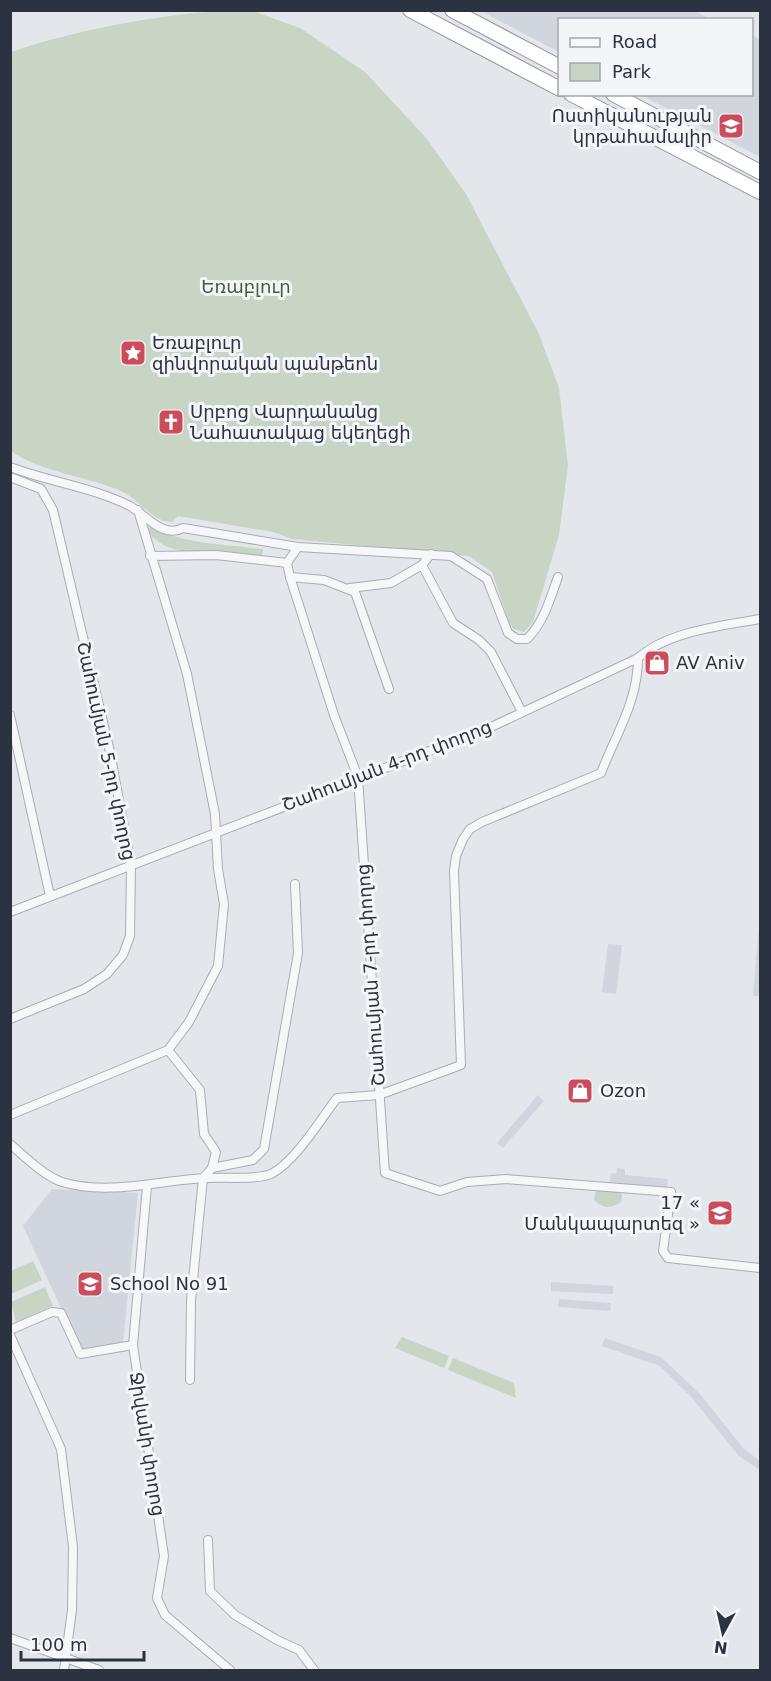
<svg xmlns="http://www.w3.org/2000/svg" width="771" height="1681" font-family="'DejaVu Sans','Noto Sans Armenian',sans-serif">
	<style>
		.built { fill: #d1d5dd }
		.green { fill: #c8d4c4 }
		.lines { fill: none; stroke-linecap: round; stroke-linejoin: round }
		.minor-casing { stroke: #a8adb5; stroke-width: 10 }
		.trunk-casing { stroke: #8b93a1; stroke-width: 16 }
		.minor { stroke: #f6f7f9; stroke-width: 8 }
		.trunk { stroke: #fff; stroke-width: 14 }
		.labels { text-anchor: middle; stroke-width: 6; stroke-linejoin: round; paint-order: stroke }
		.poi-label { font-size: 18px; fill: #2b3342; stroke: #f3f5f8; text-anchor: start }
		.park-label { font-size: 18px; fill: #3f5e39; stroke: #f3f5f8 }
		.street-label { font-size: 18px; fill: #2b3342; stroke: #f3f5f8 }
	</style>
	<rect width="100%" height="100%" fill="#e3e6eb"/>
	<g class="built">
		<path d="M 694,10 L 709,19 L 560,20 L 559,52 L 481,11 Z"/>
		<path d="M 752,36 L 760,39 L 760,157 L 641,95 L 752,94 Z"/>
		<path d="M 760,915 L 760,996 L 753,996 Z"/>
		<path d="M 608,944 L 622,945 L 616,994 L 602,992 Z"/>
		<path d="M 538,1095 L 544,1101 L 503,1148 L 497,1143 Z"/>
		<path d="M 617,1168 L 625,1169 L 625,1175 L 668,1179 L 667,1188 L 610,1182 L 611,1173 L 616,1174 Z"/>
		<path d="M 52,1189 L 138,1193 L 123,1343 L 80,1349 L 23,1226 Z"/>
		<path d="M 551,1282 L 613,1286 L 613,1294 L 551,1291 Z"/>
		<path d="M 559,1299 L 611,1303 L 610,1311 L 558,1307 Z"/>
		<path d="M 605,1338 L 661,1357 L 701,1395 L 743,1448 L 760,1461 L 760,1470 L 739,1456 L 692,1398 L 660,1366 L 602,1346 Z"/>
	</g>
	<g class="green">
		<path d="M 250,10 L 300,28 L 365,72 L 427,139 L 466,194 L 539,334 L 559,388 L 568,466 L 559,535 L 533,622 L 524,632 L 514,629 L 510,625 L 492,572 L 469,556 L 292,539 L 273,532 L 178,516 L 172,522 L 164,521 C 148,515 137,498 121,491 C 86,476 43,473 11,451 L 11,52 C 82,28 174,11 250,10 Z"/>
		<path d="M 151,527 C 186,545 225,544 263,549 L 262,556 C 228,552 164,562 147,529 Z"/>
		<path d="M 600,1187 L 618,1190 L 622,1195 L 621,1202 C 610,1209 604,1209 594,1200 L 595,1193 Z"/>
		<path d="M 33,1261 L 42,1280 L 11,1294 L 11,1271 Z"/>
		<path d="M 45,1287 L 53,1306 L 16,1322 L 11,1302 Z"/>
		<path d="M 402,1337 L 449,1356 L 444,1368 L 395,1348 Z"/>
		<path d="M 453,1358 L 514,1383 L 516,1398 L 448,1370 Z"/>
	</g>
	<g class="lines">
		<g class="minor-casing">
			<g id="minor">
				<path d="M 10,467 C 50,482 92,487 130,506 C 146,515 163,539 183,528 L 298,547 L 451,556 L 487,579 L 508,633 L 517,639 L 527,639 C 544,622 550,599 558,577"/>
				<path d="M 10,477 L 41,489 L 53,510 L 110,752 L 131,865 L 130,936 L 123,955 L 107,974 L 84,989 L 10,1019"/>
				<path d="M 298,547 L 287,563 L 290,577 L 334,715 L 358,777 L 385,1173 L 440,1191 L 467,1182 L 506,1179 L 671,1192 L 663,1251 L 668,1258 L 760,1268"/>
				<path d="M 431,554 L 422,565 L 453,623 L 479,640 L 491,652 L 522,712"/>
				<path d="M 150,556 L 216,555 L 287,563"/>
				<path d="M 290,577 L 324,580 L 355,592 L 389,689"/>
				<path d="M 350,588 L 391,583 L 422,565"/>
				<path d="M 10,715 L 50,896"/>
				<path d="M 10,912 L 489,728 L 638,658 C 669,631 721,626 760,619"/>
				<path d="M 168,1050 L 200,1090 L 204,1134 L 216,1152 L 212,1168 L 203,1178 L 191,1300 L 190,1380"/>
				<path d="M 10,1115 L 168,1050 L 189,1022 L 218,966 L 224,904 L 218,869 L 215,814 L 187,674 L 138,510"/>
				<path d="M 10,1144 C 24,1156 44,1176 62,1182 C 110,1196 159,1180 207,1178 C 222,1177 258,1180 271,1174 C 295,1162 320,1120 337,1098 L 379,1095 L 461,1065 L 454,871 L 456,856 L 463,839 L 470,829 L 482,822 L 601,773 C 616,734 638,701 638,658"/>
				<path d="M 212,1168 L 253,1160 L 264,1149 L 298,953 L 295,884"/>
				<path d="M 147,1186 L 133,1345 L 164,1556 L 157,1598 L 165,1615 L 230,1670"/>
				<path d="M 10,1330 L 52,1312 L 61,1313 L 80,1354 L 133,1345"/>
				<path d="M 10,1335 L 61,1449 L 73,1547 L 72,1610 L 64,1670"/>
				<path d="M 208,1540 L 210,1591 L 235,1615 L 277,1640 L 299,1650 L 314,1670"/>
				<path d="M 10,1638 L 99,1670"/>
			</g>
		</g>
		<g class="trunk-casing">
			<g id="trunk">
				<path d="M 410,10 L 560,89"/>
				<path d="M 452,10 L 560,67"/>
				<path d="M 571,94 L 760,192"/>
				<path d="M 613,94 L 760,172"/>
			</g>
		</g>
		<use href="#minor" class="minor"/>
		<use href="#trunk" class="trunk"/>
	</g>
	<defs>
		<g id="university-square" transform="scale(1.35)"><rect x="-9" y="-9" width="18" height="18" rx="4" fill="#cb4d5c" stroke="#f3f5f8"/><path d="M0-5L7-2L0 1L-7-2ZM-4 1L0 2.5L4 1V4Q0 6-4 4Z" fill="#fff"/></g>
		<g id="sight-square" transform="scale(1.35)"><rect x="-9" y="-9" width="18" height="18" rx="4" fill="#cb4d5c" stroke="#f3f5f8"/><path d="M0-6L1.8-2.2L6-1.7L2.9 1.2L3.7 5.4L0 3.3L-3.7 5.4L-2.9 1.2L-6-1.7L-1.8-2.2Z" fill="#fff"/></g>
		<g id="church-square" transform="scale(1.35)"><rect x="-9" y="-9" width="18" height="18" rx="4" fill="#cb4d5c" stroke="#f3f5f8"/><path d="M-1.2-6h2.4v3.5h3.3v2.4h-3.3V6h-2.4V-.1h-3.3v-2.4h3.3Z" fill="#fff"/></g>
		<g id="shop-square" transform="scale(1.35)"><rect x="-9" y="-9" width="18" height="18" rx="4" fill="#cb4d5c" stroke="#f3f5f8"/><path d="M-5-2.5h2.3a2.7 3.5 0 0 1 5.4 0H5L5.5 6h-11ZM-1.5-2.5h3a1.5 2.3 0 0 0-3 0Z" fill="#fff"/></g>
		<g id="school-square" transform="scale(1.35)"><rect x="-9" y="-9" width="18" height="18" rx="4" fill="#cb4d5c" stroke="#f3f5f8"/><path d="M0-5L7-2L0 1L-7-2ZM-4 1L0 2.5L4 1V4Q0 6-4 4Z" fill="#fff"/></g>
	</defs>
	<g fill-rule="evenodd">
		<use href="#university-square" x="731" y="126"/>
		<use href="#sight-square" x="133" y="353"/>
		<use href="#church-square" x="171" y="422"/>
		<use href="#shop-square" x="657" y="663"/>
		<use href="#shop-square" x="580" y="1091"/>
		<use href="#school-square" x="720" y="1213"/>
		<use href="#school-square" x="90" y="1284"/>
	</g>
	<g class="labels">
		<g class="poi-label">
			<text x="712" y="122" text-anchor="end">Ոստիկանության<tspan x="712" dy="21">կրթահամալիր</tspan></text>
			<text x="152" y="349">Եռաբլուր<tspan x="152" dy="21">զինվորական պանթեոն</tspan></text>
			<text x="190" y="418">Սրբոց Վարդանանց<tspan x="190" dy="21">Նահատակաց եկեղեցի</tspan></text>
			<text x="676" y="669">AV Aniv</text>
			<text x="600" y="1097">Ozon</text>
			<text x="700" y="1209" text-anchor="end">17 «<tspan x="700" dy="21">Մանկապարտեզ »</tspan></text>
			<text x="110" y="1290">School No 91</text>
		</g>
		<g class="park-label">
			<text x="246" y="293">Եռաբլուր</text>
		</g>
		<g class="street-label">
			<text transform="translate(106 751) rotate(78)" y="6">Շահումյան 5-րդ փողոց</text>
			<text transform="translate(387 766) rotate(-21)" y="6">Շահումյան 4-րդ փողոց</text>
			<text transform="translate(371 975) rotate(-94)" y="6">Շահումյան 7-րդ փողոց</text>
			<text transform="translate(147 1444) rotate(81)" y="6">Ջիվանի փողոց</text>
		</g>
	</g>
	<rect width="771" height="1681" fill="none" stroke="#2b3342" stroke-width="24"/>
	<rect x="558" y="18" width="195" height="78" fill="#f3f5f8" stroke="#a3a7af" stroke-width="1.5"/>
	<rect x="570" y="38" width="30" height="9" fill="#f6f7f9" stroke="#a3a7af" stroke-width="1.5"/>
	<text x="612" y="48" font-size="18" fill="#2b3342">Road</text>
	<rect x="570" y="63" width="30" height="18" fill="#c8d4c4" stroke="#a3a7af" stroke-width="1.5"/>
	<text x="612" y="78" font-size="18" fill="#2b3342">Park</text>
	<g transform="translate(723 1633) rotate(188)" stroke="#f3f5f8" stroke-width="4.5" paint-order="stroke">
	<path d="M0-4.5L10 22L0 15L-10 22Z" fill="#2b3342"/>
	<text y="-9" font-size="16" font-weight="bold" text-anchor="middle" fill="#2b3342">N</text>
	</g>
	<path d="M21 1651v9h123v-9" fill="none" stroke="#2b3342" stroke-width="3"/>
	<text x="30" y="1651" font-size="18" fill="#2b3342" stroke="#f3f5f8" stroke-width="4.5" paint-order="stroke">100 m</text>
</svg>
